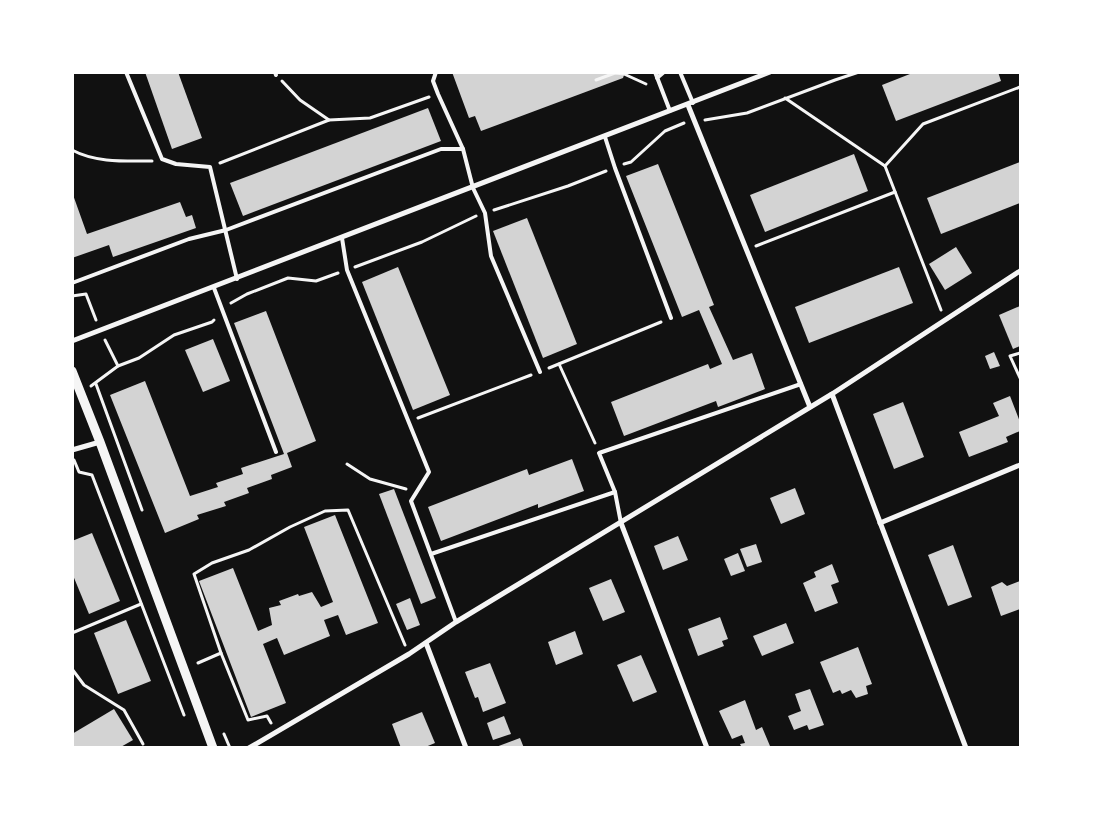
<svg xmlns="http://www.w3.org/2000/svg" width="1093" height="820" font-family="'Playfair Display',serif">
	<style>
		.building { fill: #d3d3d3 }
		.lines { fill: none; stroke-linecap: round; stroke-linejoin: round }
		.path { stroke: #f5f5f5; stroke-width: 3 }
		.service { stroke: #f5f5f5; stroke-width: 4 }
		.minor { stroke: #f5f5f5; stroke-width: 5 }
		.tertiary { stroke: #f5f5f5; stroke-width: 9 }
	</style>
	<rect width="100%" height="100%" fill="#111"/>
	<g class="building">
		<path d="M 145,72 L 178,72 L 202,138 L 172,149 Z"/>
		<path d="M 452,72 L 625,72 L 623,78 L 481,131 L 475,116 L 469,118 Z"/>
		<path d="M 915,72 L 998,72 L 1001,81 L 896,121 L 882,85 Z"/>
		<path d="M 428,108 L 441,141 L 243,216 L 230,183 Z"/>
		<path d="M 854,154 L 868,191 L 765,232 L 750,195 Z"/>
		<path d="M 1020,162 L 1020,203 L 941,234 L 927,198 Z"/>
		<path d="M 658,164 L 714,305 L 709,307 L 733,360 L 752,353 L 765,389 L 718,407 L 716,401 L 624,436 L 611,402 L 708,364 L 710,369 L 722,364 L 699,310 L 682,317 L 626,176 Z"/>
		<path d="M 72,192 L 87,234 L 180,202 L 186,217 L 192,215 L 196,228 L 113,257 L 109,245 L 72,258 Z"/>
		<path d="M 527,218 L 577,344 L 543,358 L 493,231 Z"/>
		<path d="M 956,247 L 972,273 L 945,290 L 929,264 Z"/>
		<path d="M 398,267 L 450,395 L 413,410 L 362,282 Z"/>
		<path d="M 899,267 L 913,303 L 809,343 L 795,307 Z"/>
		<path d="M 1020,306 L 1020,346 L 1013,349 L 999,315 Z"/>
		<path d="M 266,311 L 316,441 L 287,453 L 292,467 L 271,475 L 272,479 L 247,488 L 249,493 L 224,502 L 226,506 L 197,515 L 199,519 L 165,533 L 110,395 L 145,381 L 190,496 L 218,487 L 216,483 L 243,474 L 241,468 L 284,454 L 234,323 Z"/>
		<path d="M 213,339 L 230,381 L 203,392 L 185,350 Z"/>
		<path d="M 994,352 L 1000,366 L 990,369 L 985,356 Z"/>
		<path d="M 1010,396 L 1020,422 L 1020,431 L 1006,437 L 1008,442 L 969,457 L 959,432 L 999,416 L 993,403 Z"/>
		<path d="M 903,402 L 924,457 L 894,469 L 873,414 Z"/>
		<path d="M 572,459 L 584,491 L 538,508 L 538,504 L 441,541 L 428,507 L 527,469 L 529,475 Z"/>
		<path d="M 795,488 L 805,514 L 781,524 L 770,498 Z"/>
		<path d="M 394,489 L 436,598 L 421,604 L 379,494 Z"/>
		<path d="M 335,515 L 378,623 L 346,635 L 338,615 L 324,620 L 330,636 L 284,655 L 277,638 L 263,644 L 286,703 L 251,717 L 199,581 L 233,568 L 258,631 L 272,625 L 269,608 L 281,605 L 279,601 L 298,594 L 299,596 L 312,592 L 321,607 L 333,602 L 304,527 Z"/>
		<path d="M 92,533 L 120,601 L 89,614 L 72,573 L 72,541 Z"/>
		<path d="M 678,536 L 688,560 L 663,570 L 654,546 Z"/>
		<path d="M 756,544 L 762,562 L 747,567 L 740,549 Z"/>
		<path d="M 953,545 L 972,597 L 948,606 L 928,555 Z"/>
		<path d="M 738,553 L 745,571 L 731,576 L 724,559 Z"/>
		<path d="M 832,564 L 839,582 L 831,585 L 838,603 L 815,612 L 803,583 L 816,577 L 814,572 Z"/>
		<path d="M 611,579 L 625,612 L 603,621 L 589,588 Z"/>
		<path d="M 1020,581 L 1020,609 L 1001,616 L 991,587 L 1002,582 L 1007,586 Z"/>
		<path d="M 410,598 L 420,625 L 407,630 L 396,604 Z"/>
		<path d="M 720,617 L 728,639 L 722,641 L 724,646 L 698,656 L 688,629 Z"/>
		<path d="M 126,620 L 151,681 L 118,694 L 94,633 Z"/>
		<path d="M 786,623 L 794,643 L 762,656 L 753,636 Z"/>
		<path d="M 575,631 L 583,654 L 556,665 L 548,642 Z"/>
		<path d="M 858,647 L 872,684 L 866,686 L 868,694 L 856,698 L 851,690 L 842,694 L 840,690 L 833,693 L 820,662 Z"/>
		<path d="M 641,655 L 657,692 L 633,702 L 617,665 Z"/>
		<path d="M 490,663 L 506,703 L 483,712 L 478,697 L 475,698 L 465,672 Z"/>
		<path d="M 810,689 L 824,725 L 809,730 L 807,725 L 794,730 L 788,716 L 801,711 L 795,694 Z"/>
		<path d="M 745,700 L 756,730 L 762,727 L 770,746 L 742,748 L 740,744 L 745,743 L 742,735 L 732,739 L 719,711 Z"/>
		<path d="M 114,709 L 133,740 L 119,748 L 72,748 L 72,734 Z"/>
		<path d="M 422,712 L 435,743 L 423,748 L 401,748 L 392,724 Z"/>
		<path d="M 504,716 L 511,734 L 493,740 L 487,723 Z"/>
		<path d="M 520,738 L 524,748 L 496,748 L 496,747 Z"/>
	</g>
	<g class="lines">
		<g class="path">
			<path d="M 596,80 L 615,73 L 624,74 L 646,84"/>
			<path d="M 282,81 L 300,100 L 329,120"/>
			<path d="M 785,98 L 885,166"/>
			<path d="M 705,120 L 747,113 L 835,80 L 859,72"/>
			<path d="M 72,150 C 96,163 126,161 152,161"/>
			<path d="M 220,163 L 329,120 L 370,118 L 429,97"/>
			<path d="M 624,164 L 631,162 L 665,131 L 684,123"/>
			<path d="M 494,210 L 568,186 L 606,171"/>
			<path d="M 756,246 L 895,192"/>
			<path d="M 355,267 L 422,242 L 476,216"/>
			<path d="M 72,296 L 86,294 L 96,320"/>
			<path d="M 231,303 L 247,294 L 288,278 L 316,281 L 338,273"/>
			<path d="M 941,310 L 885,166 L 923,124 L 1020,87"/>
			<path d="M 105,340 L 118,366"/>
			<path d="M 1020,353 L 1010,356 L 1020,378"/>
			<path d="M 559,364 L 595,443"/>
			<path d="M 549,368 L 661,322"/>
			<path d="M 96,384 L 142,510"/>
			<path d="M 91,386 L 118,366 L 139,358 L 174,335 L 212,322 L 214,320"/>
			<path d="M 418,418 L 531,375"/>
			<path d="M 74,460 L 79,472 L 92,475 L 184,715"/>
			<path d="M 347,464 L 370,479 L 406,489"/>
			<path d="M 72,633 L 141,604"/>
			<path d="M 221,653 L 194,574 L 212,563 L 249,550 L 290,527 L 325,511 L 348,510 L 405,645"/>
			<path d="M 198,663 L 221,653 L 248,720 L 267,716 L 271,723"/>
			<path d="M 72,669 L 84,685 L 124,710 L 143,744"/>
			<path d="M 224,734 L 230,748"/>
		</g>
		<g class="service">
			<path d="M 126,72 L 162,159 L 176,164 L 210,167 L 237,279"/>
			<path d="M 275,72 L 276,75"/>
			<path d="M 436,72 L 433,81 L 438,94 L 463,149 L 473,188 L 485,213 L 491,256 L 540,372"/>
			<path d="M 655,72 L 670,111"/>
			<path d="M 680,72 L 693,103"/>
			<path d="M 657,78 L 664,72"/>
			<path d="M 605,137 L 615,168 L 671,318"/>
			<path d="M 342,238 L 347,270 L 429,472 L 411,501 L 456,622"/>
			<path d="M 72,283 L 189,239 L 226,230 L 441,149 L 463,149"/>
			<path d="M 214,288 L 276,452"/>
			<path d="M 621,523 L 615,492 L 599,453 L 801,384"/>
			<path d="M 431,554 L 615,492"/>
		</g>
		<g class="minor">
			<path d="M 688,105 L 810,407"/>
			<path d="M 72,341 L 770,72"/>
			<path d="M 832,394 L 878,517 L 966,748"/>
			<path d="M 72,450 L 100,442"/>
			<path d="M 621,523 L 707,748"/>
			<path d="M 880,523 L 1020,465"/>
			<path d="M 426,643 L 466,748"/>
			<path d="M 249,748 L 409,654 L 456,622 L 832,394 L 1020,271"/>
		</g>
		<path class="tertiary" d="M 72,371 L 100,442 L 213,748"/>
	</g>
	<rect width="1093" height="820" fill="none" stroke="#ffffff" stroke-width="148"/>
</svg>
